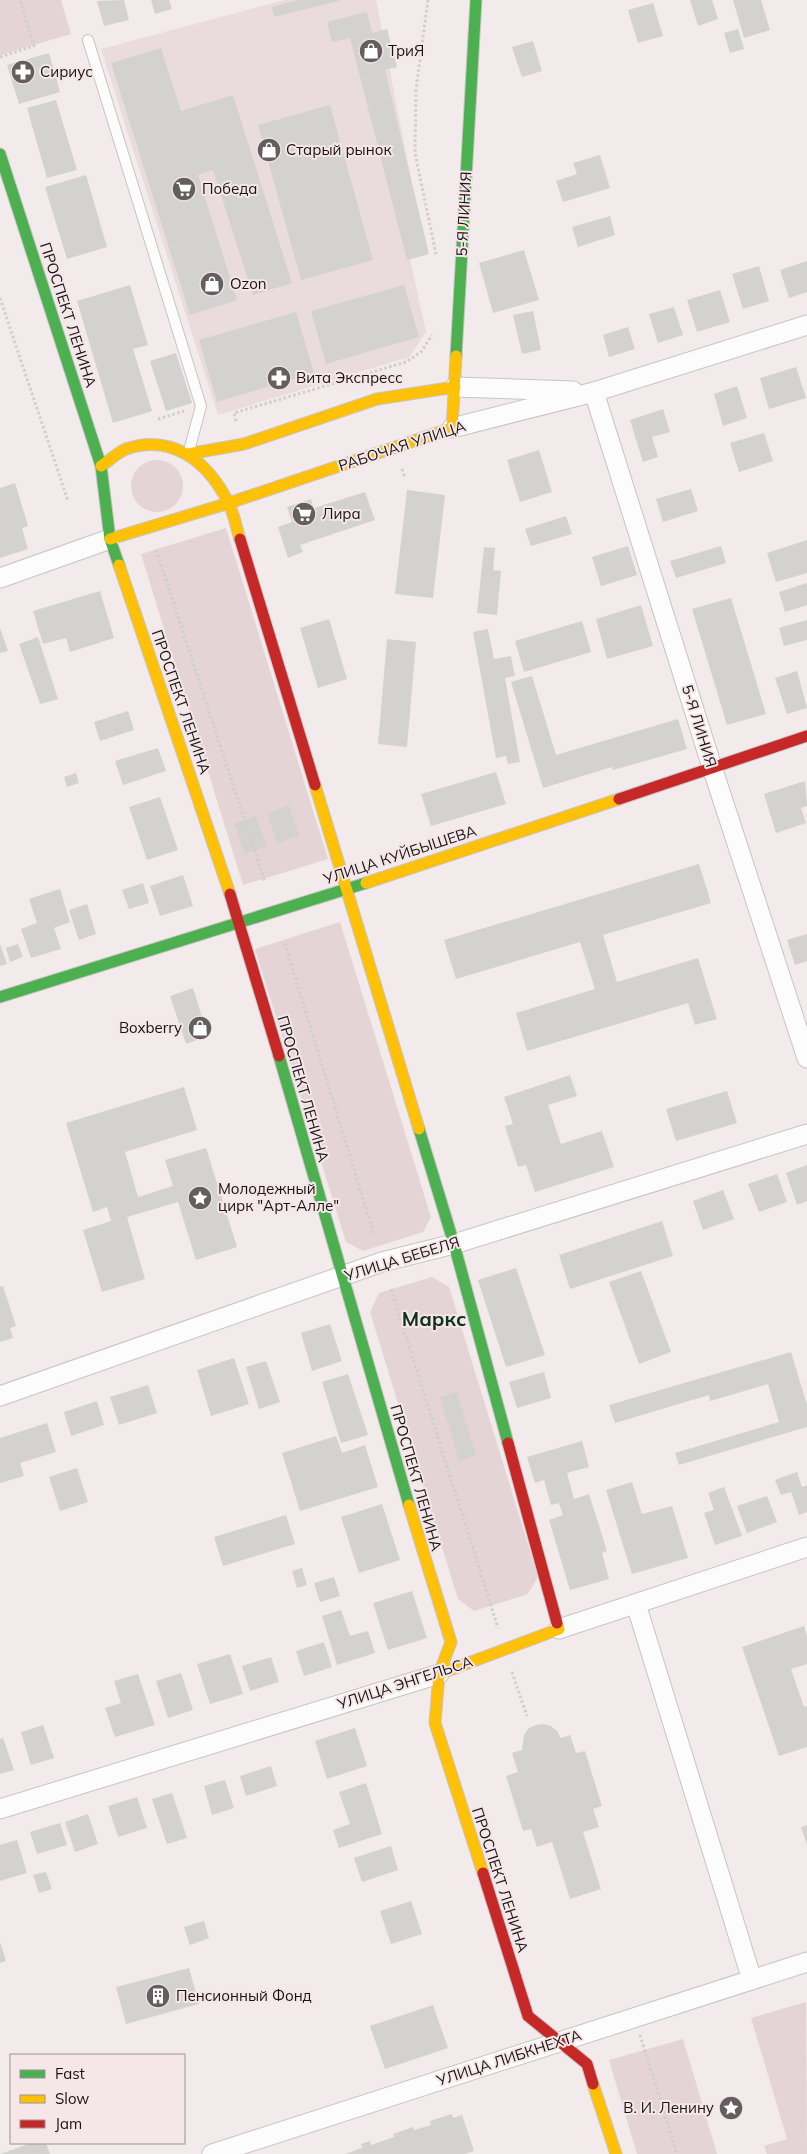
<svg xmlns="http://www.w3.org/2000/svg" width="807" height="2154" font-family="Mulish,sans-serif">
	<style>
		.built { fill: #eadbdc }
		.green { fill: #e5d4d6 }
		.building { fill: #d4d2d1 }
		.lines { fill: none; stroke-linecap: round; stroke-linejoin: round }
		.lane-casing { stroke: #c9c4c4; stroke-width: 12 }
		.street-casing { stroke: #c9c4c4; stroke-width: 21 }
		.fast-casing { stroke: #c9c4c4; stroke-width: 13 }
		.slow-casing { stroke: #c9c4c4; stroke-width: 13 }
		.jam-casing { stroke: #c9c4c4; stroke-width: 13 }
		.path { stroke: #d0cece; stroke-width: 3; stroke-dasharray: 2.5 2.5; stroke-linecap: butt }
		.lane { stroke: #fdfcfc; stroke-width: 10 }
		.street { stroke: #fdfcfc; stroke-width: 19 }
		.fast { stroke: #4caf50; stroke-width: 11 }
		.slow { stroke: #ffc107; stroke-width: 11 }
		.jam { stroke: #c62828; stroke-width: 11 }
		.labels { text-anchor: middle; stroke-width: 4; stroke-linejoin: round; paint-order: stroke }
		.poi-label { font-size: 15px; fill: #181314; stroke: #f5e6e8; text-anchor: start }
		.street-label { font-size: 15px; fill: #181314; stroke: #f5e6e8 }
		.district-label { font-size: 20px; font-weight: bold; fill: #0d331d; stroke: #f5e6e8 }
	</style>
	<rect width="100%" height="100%" fill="#f2eaeb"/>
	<path class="built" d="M 285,0 L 376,0 L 425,251 L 410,259 L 426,332 L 409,357 L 218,415 L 101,49 Z"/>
	<g class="green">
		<path d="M 0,0 L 61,0 L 71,34 L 0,55 Z"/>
		<circle cx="157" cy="486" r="26"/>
		<path d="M 226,528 L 328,859 L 243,885 L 141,554 Z"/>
		<path d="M 340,922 L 431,1217 L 423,1232 L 363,1251 L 346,1242 L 255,949 Z"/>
		<path d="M 432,1277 L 449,1287 L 538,1577 L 528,1594 L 474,1611 L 458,1599 L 370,1312 L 379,1293 Z"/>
		<path d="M 806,2002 L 807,2154 L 767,2154 L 764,2146 L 787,2139 L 751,2018 Z"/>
		<path d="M 683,2039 L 717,2154 L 637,2154 L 609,2060 Z"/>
	</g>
	<g class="building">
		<path d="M 124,0 L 129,20 L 104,26 L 97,1 Z"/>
		<path d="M 151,0 L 169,0 L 172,9 L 155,14 Z"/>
		<path d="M 298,0 L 339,0 L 339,1 L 274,17 L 272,7 Z"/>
		<path d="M 690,0 L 712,0 L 718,19 L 698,26 Z"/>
		<path d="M 733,0 L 761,0 L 770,30 L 744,38 Z"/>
		<path d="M 653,3 L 663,36 L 638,43 L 628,10 Z"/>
		<path d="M 367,12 L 372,33 L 387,29 L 397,67 L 385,70 L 429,254 L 407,260 L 350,38 L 332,42 L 327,22 Z"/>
		<path d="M 738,29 L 744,49 L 730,53 L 724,33 Z"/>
		<path d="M 533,41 L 542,71 L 522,77 L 512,47 Z"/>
		<path d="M 161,48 L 181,111 L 233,95 L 292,283 L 253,295 L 213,170 L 198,175 L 237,300 L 190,315 L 111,63 Z"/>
		<path d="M 49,53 L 60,92 L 19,104 L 7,65 Z"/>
		<path d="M 56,100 L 77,170 L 47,178 L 27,108 Z"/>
		<path d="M 330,105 L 373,260 L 301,280 L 258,125 Z"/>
		<path d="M 600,155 L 610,188 L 563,202 L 556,181 L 577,174 L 573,163 Z"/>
		<path d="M 86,175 L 107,247 L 67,259 L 45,187 Z"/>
		<path d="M 610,216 L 615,235 L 578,247 L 572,227 Z"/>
		<path d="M 524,250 L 539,300 L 493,313 L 479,263 Z"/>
		<path d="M 807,261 L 807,292 L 789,298 L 780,270 Z"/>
		<path d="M 759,266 L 769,301 L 743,309 L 732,274 Z"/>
		<path d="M 130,285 L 148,345 L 133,349 L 152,411 L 113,423 L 77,301 Z"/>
		<path d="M 404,285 L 419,337 L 326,364 L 311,311 Z"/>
		<path d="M 720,290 L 730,322 L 697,332 L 687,300 Z"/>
		<path d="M 674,307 L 683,335 L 658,343 L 649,314 Z"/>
		<path d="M 533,311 L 541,350 L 522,354 L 513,315 Z"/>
		<path d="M 296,312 L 314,373 L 217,402 L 199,340 Z"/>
		<path d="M 628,327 L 635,349 L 609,357 L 603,335 Z"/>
		<path d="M 176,353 L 192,403 L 166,411 L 150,361 Z"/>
		<path d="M 796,367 L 806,398 L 769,409 L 760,378 Z"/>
		<path d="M 737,386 L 747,418 L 723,426 L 714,394 Z"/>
		<path d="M 663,409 L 670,432 L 652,437 L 658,457 L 643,462 L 630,420 Z"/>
		<path d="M 764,433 L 773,461 L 739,472 L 730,443 Z"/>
		<path d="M 539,450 L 552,492 L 520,502 L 507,460 Z"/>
		<path d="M 15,483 L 28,526 L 22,528 L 28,549 L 0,558 L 0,488 Z"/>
		<path d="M 691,489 L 698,511 L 663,522 L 656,499 Z"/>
		<path d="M 407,490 L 445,495 L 433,598 L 395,594 Z"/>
		<path d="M 365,492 L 375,520 L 300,545 L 303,552 L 288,558 L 278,527 L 292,522 L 287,507 L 311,499 L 314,508 Z"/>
		<path d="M 566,516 L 572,534 L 531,546 L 525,529 Z"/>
		<path d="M 807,540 L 807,573 L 776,582 L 767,553 Z"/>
		<path d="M 628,546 L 637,575 L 601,586 L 592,557 Z"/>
		<path d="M 721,546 L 726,563 L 676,578 L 670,561 Z"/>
		<path d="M 484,547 L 495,548 L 493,570 L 501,571 L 497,615 L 477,613 Z"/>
		<path d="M 807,583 L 807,605 L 785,612 L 779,592 Z"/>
		<path d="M 100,591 L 114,638 L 70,652 L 66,638 L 43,644 L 33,611 Z"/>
		<path d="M 731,598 L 766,714 L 727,725 L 692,609 Z"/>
		<path d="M 641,605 L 653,646 L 607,659 L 596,619 Z"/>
		<path d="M 329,619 L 347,679 L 318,688 L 300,628 Z"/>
		<path d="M 807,620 L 807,640 L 784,646 L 779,628 Z"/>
		<path d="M 582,621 L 591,652 L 524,672 L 515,641 Z"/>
		<path d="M 0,628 L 8,651 L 0,653 Z"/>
		<path d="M 488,629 L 494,659 L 511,656 L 515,676 L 505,678 L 520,762 L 508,764 L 506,756 L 496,758 L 473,632 Z"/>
		<path d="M 38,637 L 58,699 L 40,704 L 19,644 Z"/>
		<path d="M 387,639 L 416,642 L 407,747 L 378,744 Z"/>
		<path d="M 797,671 L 807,708 L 787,714 L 775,678 Z"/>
		<path d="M 532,676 L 556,755 L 678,719 L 687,749 L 613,770 L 612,767 L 543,788 L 511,682 Z"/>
		<path d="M 128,711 L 134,730 L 100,741 L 94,722 Z"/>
		<path d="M 158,748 L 166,771 L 123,785 L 115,761 Z"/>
		<path d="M 496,772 L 506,804 L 431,826 L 421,794 Z"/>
		<path d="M 76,773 L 79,783 L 67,787 L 64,777 Z"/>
		<path d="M 805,781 L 807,806 L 801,808 L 806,823 L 776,833 L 764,794 Z"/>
		<path d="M 160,797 L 178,850 L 147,860 L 129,807 Z"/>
		<path d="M 289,805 L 299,836 L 277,843 L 267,813 Z"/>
		<path d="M 256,816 L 267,846 L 245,854 L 234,824 Z"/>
		<path d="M 699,864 L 711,903 L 603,935 L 617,982 L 698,958 L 717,1019 L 695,1025 L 688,1003 L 527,1051 L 516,1013 L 595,989 L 580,942 L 456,979 L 444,940 Z"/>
		<path d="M 183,875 L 193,906 L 160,916 L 150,886 Z"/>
		<path d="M 143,883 L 149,903 L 129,909 L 122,890 Z"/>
		<path d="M 60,889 L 70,922 L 54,928 L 61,949 L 31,958 L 21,929 L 37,923 L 29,899 Z"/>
		<path d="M 87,904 L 96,934 L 79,940 L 69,910 Z"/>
		<path d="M 807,934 L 807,961 L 795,965 L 787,940 Z"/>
		<path d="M 0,944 L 7,964 L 0,966 Z"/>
		<path d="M 18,944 L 23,957 L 10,962 L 6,948 Z"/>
		<path d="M 193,988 L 208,1036 L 186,1044 L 170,996 Z"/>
		<path d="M 570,1075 L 577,1096 L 548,1105 L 561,1144 L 602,1131 L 614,1167 L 535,1192 L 526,1165 L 518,1167 L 505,1126 L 513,1124 L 504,1097 Z"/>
		<path d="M 184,1087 L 197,1130 L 125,1152 L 138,1197 L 173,1186 L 165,1160 L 206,1148 L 237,1247 L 196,1260 L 178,1202 L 127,1217 L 145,1279 L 102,1292 L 83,1230 L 111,1221 L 107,1207 L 93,1212 L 66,1123 Z"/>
		<path d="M 727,1091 L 737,1123 L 676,1141 L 666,1109 Z"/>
		<path d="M 807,1165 L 807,1201 L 797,1205 L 786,1173 Z"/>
		<path d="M 777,1174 L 787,1202 L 759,1212 L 748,1184 Z"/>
		<path d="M 723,1190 L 734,1219 L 703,1230 L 693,1201 Z"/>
		<path d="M 662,1221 L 673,1256 L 570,1289 L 559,1255 Z"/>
		<path d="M 516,1268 L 545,1355 L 506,1367 L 478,1280 Z"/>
		<path d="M 641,1271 L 671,1352 L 639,1364 L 609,1282 Z"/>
		<path d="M 3,1286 L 16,1326 L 10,1328 L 13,1338 L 0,1342 L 0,1287 Z"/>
		<path d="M 330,1324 L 342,1361 L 312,1371 L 301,1333 Z"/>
		<path d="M 791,1352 L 807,1405 L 807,1427 L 679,1465 L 675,1453 L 779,1422 L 768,1384 L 710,1401 L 709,1395 L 615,1423 L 609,1405 Z"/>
		<path d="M 234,1358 L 249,1404 L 211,1416 L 197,1370 Z"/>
		<path d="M 266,1361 L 280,1402 L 259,1409 L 246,1367 Z"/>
		<path d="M 544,1372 L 551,1398 L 517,1408 L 509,1382 Z"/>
		<path d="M 348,1374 L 368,1435 L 341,1443 L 322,1382 Z"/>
		<path d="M 148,1385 L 157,1413 L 119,1425 L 110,1397 Z"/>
		<path d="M 457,1392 L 476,1456 L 459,1461 L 440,1397 Z"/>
		<path d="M 97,1401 L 104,1425 L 71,1436 L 64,1412 Z"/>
		<path d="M 47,1423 L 56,1452 L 20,1463 L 24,1476 L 0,1483 L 0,1438 Z"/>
		<path d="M 336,1436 L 342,1453 L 365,1445 L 378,1487 L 300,1511 L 282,1453 Z"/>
		<path d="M 582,1441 L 589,1467 L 567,1473 L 574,1499 L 589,1494 L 607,1551 L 602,1553 L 609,1579 L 570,1590 L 549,1520 L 563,1515 L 559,1503 L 551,1505 L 544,1480 L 535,1483 L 527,1457 Z"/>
		<path d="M 77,1468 L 88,1502 L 60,1511 L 49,1477 Z"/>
		<path d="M 797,1472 L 802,1487 L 807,1485 L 807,1512 L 799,1515 L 791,1492 L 781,1495 L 775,1480 Z"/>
		<path d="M 632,1482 L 642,1514 L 672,1506 L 688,1558 L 632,1574 L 606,1490 Z"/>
		<path d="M 724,1487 L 742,1536 L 715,1545 L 704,1513 L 714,1510 L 708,1493 Z"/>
		<path d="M 767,1496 L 777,1522 L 747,1533 L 737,1506 Z"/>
		<path d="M 382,1504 L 400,1560 L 359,1573 L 341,1517 Z"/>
		<path d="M 286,1515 L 295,1544 L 223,1566 L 214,1537 Z"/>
		<path d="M 302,1568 L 307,1585 L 297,1588 L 292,1571 Z"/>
		<path d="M 334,1577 L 340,1596 L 320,1602 L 314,1583 Z"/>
		<path d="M 412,1591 L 427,1638 L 388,1650 L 373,1603 Z"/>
		<path d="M 341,1610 L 350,1636 L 368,1631 L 375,1653 L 337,1665 L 322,1616 Z"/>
		<path d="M 804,1626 L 807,1637 L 807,1664 L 791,1669 L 804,1707 L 807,1706 L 807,1747 L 779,1756 L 742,1647 Z"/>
		<path d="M 324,1642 L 332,1667 L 304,1676 L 296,1651 Z"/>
		<path d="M 230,1654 L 243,1694 L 210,1704 L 197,1664 Z"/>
		<path d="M 271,1657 L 279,1682 L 250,1691 L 242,1666 Z"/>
		<path d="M 181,1673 L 193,1710 L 168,1718 L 156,1681 Z"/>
		<path d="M 138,1674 L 155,1725 L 115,1737 L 105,1708 L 121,1703 L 114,1681 Z"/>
		<path d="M 544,1724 L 551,1726 L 557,1731 L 561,1738 L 570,1735 L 576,1753 L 585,1751 L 602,1806 L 593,1809 L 599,1827 L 583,1832 L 601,1889 L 570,1899 L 552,1842 L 537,1847 L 531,1829 L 523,1831 L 506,1776 L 518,1772 L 512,1753 L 522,1750 L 524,1735 L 529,1728 L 536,1725 Z"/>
		<path d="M 43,1725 L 54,1758 L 31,1765 L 21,1732 Z"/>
		<path d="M 355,1728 L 367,1766 L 327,1779 L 315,1741 Z"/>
		<path d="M 3,1738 L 14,1770 L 0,1774 L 0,1739 Z"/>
		<path d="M 271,1766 L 277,1786 L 246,1796 L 240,1776 Z"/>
		<path d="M 225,1780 L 234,1808 L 212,1815 L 204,1786 Z"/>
		<path d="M 366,1783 L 382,1834 L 339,1848 L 333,1830 L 350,1824 L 339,1792 Z"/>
		<path d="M 172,1793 L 187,1838 L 167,1844 L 152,1799 Z"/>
		<path d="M 137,1797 L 147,1828 L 118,1837 L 108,1806 Z"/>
		<path d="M 88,1814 L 98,1844 L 75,1852 L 65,1822 Z"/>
		<path d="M 60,1823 L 67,1845 L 37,1854 L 30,1832 Z"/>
		<path d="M 807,1825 L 807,1845 L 801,1827 Z"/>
		<path d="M 17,1840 L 27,1873 L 0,1881 L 0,1845 Z"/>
		<path d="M 391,1846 L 398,1870 L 362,1882 L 354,1858 Z"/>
		<path d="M 46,1872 L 52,1889 L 39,1893 L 33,1875 Z"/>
		<path d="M 411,1901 L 422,1934 L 391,1944 L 380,1911 Z"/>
		<path d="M 204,1921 L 209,1938 L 190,1945 L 184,1927 Z"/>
		<path d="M 0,1942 L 6,1961 L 0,1963 Z"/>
		<path d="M 189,1968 L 199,2004 L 126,2024 L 116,1987 Z"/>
		<path d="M 433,2005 L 448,2048 L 385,2069 L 370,2026 Z"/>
		<path d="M 452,2114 L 453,2118 L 462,2115 L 474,2151 L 464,2154 L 345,2154 L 362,2148 L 361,2144 L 370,2141 L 371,2145 L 394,2137 L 393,2134 L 413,2127 L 414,2130 L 431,2125 L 430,2121 Z"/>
		<path d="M 32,2143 L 46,2143 L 50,2154 L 0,2154 Z"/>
	</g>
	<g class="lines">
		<g class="lane-casing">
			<path id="lane" d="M 88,40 L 201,406 L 189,451"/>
		</g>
		<g class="street-casing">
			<g id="street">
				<path d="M 455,387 L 573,391"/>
				<path d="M 594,392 L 712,767 L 807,1058"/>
				<path d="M 452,428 L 594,392 L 807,325"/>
				<path d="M 0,578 L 110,539"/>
				<path d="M 0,1396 L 382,1262 L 454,1244 L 807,1134"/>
				<path d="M 636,1604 L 752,1980"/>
				<path d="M 559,1629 L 807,1547"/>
				<path d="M 0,1809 L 439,1674"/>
				<path d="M 212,2154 L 807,1962"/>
			</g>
		</g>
		<g class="fast-casing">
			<g id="fast">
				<path d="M 0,154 L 101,466 L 110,539 L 119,565"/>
				<path d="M 456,356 L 476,0"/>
				<path d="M 0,997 L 366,883"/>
				<path d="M 279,1056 L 409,1505"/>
				<path d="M 419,1129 L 454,1244 L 508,1443"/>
			</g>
		</g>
		<g class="slow-casing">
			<g id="slow">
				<path d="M 188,454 L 244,444 L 377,399 L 455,387"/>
				<path d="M 101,466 C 109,461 118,452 126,449 C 172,433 208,462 228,502 C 234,513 236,527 240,539"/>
				<path d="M 110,539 L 229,503 L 452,428 L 456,356"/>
				<path d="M 119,565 L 230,894"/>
				<path d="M 315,785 L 419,1129"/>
				<path d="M 366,883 L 619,799"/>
				<path d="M 409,1505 L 451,1642 L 439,1674 L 435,1723 L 483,1873"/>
				<path d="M 439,1674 L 559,1629 L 557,1623"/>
				<path d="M 593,2084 L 616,2154"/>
			</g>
		</g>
		<g class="jam-casing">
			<g id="jam">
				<path d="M 240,539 L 315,785"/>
				<path d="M 619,799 L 807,736"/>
				<path d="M 230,894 L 279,1056"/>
				<path d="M 508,1443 L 557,1623"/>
				<path d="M 483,1873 L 528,2016 L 587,2064 L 593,2084"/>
			</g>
		</g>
		<g class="path">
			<path d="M 428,0 L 416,89 L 415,153 L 436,254"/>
			<path d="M 0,57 L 34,46 L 20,0"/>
			<path d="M 0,298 L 68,501"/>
			<path d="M 158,419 L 184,411"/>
			<path d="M 236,421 L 234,413 L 406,362 L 421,352 L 432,335"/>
			<path d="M 402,469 L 405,478"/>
			<path d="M 156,550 L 265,882"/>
			<path d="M 285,944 L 374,1235"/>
			<path d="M 391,1289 L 498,1628"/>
			<path d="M 512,1672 L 527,1716"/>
			<path d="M 640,2035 L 677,2154"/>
		</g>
		<use href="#lane" class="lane"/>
		<use href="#street" class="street"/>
		<use href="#fast" class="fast"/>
		<use href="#slow" class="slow"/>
		<use href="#jam" class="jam"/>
	</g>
	<defs>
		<g id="shop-disc" transform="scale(1.25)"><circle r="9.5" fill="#645e5f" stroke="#f5e6e8"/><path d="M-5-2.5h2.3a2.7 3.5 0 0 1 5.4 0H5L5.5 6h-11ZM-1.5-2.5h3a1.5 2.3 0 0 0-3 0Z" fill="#fff"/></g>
		<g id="pharmacy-disc" transform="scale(1.25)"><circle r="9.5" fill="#645e5f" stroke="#f5e6e8"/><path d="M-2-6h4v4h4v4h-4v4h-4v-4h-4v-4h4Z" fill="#fff"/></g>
		<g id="supermarket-disc" transform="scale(1.25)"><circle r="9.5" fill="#645e5f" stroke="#f5e6e8"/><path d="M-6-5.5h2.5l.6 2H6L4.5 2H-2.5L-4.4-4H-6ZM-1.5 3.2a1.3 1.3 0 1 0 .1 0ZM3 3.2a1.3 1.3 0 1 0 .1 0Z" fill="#fff"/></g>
		<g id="sight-disc" transform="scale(1.25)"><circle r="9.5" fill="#645e5f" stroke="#f5e6e8"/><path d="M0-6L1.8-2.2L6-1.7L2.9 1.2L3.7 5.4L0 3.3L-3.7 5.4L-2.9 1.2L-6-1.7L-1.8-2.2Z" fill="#fff"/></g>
		<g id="building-disc" transform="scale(1.25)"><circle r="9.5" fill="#645e5f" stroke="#f5e6e8"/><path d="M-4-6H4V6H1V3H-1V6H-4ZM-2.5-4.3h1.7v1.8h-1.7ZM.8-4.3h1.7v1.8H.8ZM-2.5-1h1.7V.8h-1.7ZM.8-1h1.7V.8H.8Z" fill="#fff"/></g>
	</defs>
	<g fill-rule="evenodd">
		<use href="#shop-disc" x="371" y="51"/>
		<use href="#pharmacy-disc" x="23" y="72"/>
		<use href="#shop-disc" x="269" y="150"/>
		<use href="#supermarket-disc" x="184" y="189"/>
		<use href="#shop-disc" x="212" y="284"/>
		<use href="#pharmacy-disc" x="279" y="378"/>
		<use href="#supermarket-disc" x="304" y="514"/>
		<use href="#shop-disc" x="200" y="1028"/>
		<use href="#sight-disc" x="200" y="1198"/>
		<use href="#building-disc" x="158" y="1996"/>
		<use href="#sight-disc" x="731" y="2108"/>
	</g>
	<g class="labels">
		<g class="poi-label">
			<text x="388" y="56">ТриЯ</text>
			<text x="40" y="77">Сириус</text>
			<text x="286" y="155">Старый рынок</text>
			<text x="202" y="194">Победа</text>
			<text x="230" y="289">Ozon</text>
			<text x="296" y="383">Вита Экспресс</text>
			<text x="322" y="519">Лира</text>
			<text x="182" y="1033" text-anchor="end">Boxberry</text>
			<text x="218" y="1194">Молодежный<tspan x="218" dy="17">цирк "Арт-Алле"</tspan></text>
			<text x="176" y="2001">Пенсионный Фонд</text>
			<text x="714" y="2113" text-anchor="end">В. И. Ленину</text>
		</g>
		<g class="street-label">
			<text transform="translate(464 214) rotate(-87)" y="5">5-Я ЛИНИЯ</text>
			<text transform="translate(68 315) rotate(72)" y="5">ПРОСПЕКТ ЛЕНИНА</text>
			<text transform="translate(402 446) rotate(-18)" y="5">РАБОЧАЯ УЛИЦА</text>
			<text transform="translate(181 702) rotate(71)" y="5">ПРОСПЕКТ ЛЕНИНА</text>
			<text transform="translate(699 726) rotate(73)" y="5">5-Я ЛИНИЯ</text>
			<text transform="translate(400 855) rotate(-18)" y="5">УЛИЦА КУЙБЫШЕВА</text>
			<text transform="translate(303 1089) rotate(74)" y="5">ПРОСПЕКТ ЛЕНИНА</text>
			<text transform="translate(402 1259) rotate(-17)" y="5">УЛИЦА БЕБЕЛЯ</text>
			<text transform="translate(416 1478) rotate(74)" y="5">ПРОСПЕКТ ЛЕНИНА</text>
			<text transform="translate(405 1683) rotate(-18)" y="5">УЛИЦА ЭНГЕЛЬСА</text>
			<text transform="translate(500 1880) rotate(72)" y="5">ПРОСПЕКТ ЛЕНИНА</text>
			<text transform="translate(509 2058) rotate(-18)" y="5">УЛИЦА ЛИБКНЕХТА</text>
		</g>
		<g class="district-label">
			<text x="434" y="1326">Маркс</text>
		</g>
	</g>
	<rect x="10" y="2054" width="175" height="90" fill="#f5e6e8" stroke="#9d9293"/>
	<rect x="20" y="2070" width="25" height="8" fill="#4caf50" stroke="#9d9293"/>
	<text x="55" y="2079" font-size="15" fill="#181314">Fast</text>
	<rect x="20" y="2095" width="25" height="8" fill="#ffc107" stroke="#9d9293"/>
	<text x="55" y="2104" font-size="15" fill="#181314">Slow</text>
	<rect x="20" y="2120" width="25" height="8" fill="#c62828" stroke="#9d9293"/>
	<text x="55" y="2129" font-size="15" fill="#181314">Jam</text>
</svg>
